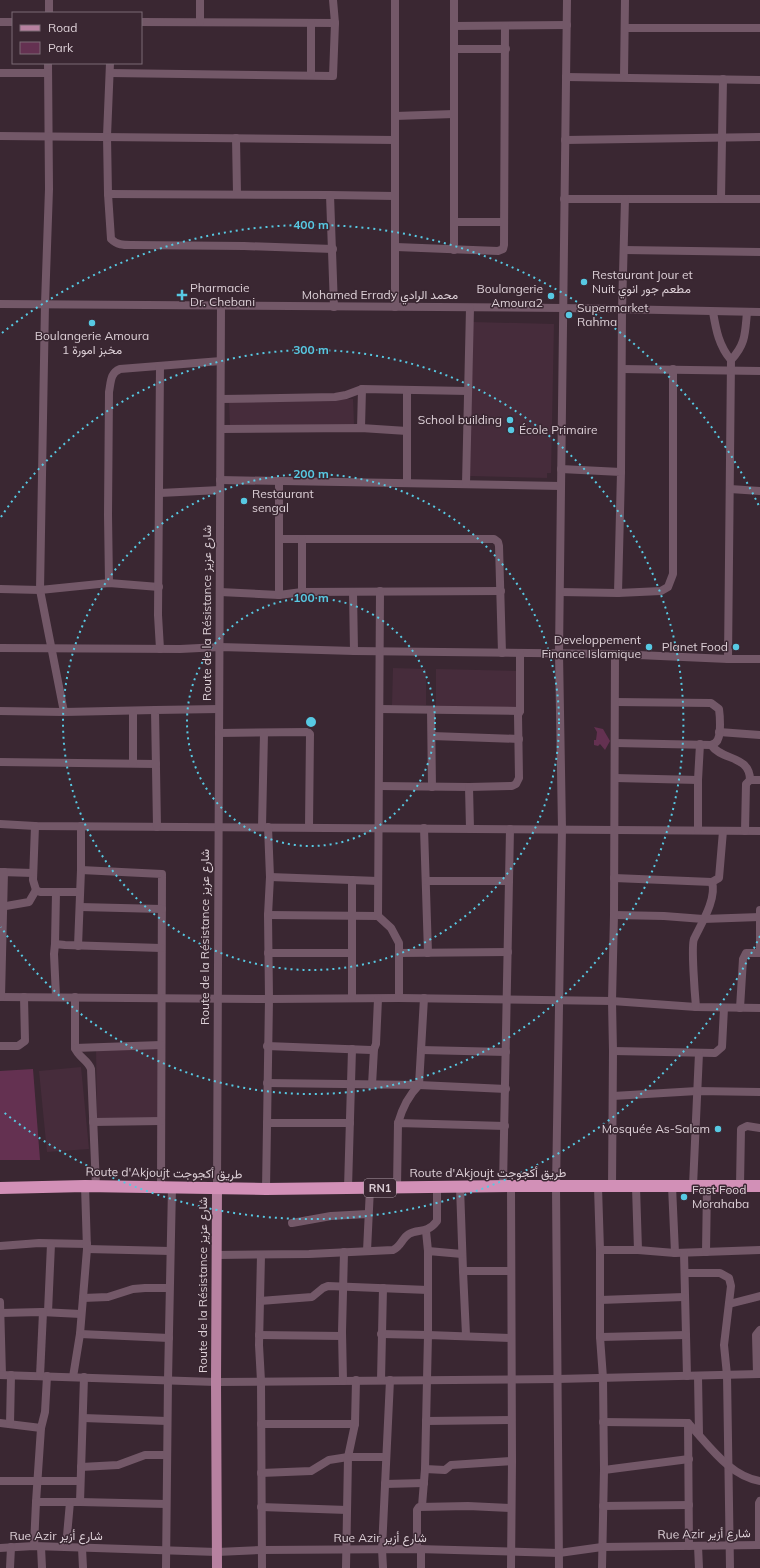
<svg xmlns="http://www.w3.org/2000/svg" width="760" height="1568" font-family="Mulish,Vazirmatn,sans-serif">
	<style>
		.built { fill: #462c3b }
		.green { fill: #643151 }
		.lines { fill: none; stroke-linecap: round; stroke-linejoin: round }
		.minor { stroke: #735868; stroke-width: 8 }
		.major { stroke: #b781a0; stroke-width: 10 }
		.highway { stroke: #d290b7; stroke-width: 12 }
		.ring { fill: none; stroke: #57c9e3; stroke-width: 2; stroke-dasharray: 2 4 }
		.poi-dot { fill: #57c9e3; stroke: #3a2732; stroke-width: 1.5 }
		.labels { text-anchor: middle; stroke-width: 3; stroke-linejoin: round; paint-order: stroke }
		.shield { fill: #3a2732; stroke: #ac9da6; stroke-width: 1 }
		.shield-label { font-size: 11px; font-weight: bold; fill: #ddd0d7 }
		.poi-label { font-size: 12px; fill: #ddd0d7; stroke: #3a2732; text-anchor: start }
		.street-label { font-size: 12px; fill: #ddd0d7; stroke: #3a2732 }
		.centre { fill: #57c9e3; stroke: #3a2732; stroke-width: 2 }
		.ring-label { font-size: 12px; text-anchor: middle; font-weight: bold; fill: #57c9e3; stroke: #3a2732; stroke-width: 3; stroke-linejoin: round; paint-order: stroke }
	</style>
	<rect width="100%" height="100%" fill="#3a2732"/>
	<g class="built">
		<path d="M 473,322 L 554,324 L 551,473 L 547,473 L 547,478 L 470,476 Z"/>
		<path d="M 353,399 L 354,424 L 230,427 L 229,402 Z"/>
		<path d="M 393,668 L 426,669 L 426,705 L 392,705 Z"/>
		<path d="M 436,669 L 517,671 L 517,708 L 436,706 Z"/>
		<path d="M 96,1048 L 158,1048 L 159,1118 L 97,1118 Z"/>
		<path d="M 81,1067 L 89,1149 L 47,1152 L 39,1071 Z"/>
	</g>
	<g class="green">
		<path d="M 594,727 L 603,729 L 610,741 L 605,750 L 600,744 L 598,746 L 594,745 L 594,740 L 596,740 L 597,732 Z"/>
		<path d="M 33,1069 L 40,1160 L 0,1160 L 0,1071 Z"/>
	</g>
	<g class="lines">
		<g class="minor">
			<path d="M 49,13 L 49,0"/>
			<path d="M 0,22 L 13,22"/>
			<path d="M 141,22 L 335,23"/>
			<path d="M 200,22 L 200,0"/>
			<path d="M 454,26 L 567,25"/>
			<path d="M 625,28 L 760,28"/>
			<path d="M 454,49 L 506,49"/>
			<path d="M 48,63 L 49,189 L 45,304 L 40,590 L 64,712 L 155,710"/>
			<path d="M 110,63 L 107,136 L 108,194 L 111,239 C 117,245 123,245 131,245 L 244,246 L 333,249"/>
			<path d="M 0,73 L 48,73"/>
			<path d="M 110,73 L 333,76 L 335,23 L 333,0"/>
			<path d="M 311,75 L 311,23"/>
			<path d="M 566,77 L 760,80"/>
			<path d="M 624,77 L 625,0"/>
			<path d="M 395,116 L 454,114"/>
			<path d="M 0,136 L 395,140"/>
			<path d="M 236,138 L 237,194"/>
			<path d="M 565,140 L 760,137"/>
			<path d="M 108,194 L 330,195 L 395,196"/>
			<path d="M 330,195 L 334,307"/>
			<path d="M 564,199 L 760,199"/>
			<path d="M 721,199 L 723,79"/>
			<path d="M 454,222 L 504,222"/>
			<path d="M 396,247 L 498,251 L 503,249 L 504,245 L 505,26"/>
			<path d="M 454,250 L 454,0"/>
			<path d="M 624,250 L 760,252"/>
			<path d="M 0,304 L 564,308 L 760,312"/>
			<path d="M 395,307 L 395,0"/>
			<path d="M 713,312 C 716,330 719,346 731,360 L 728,659"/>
			<path d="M 731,360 C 746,344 745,333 747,312"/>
			<path d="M 622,369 L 760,371"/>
			<path d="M 221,399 L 335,397 L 346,395 L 362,389 L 468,391"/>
			<path d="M 361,428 L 362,389"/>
			<path d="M 221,429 L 361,428 L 407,431"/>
			<path d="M 561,469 L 621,472 L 618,593"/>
			<path d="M 621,472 L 622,310 L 625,199"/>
			<path d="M 220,480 L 561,486"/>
			<path d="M 407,483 L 407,390"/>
			<path d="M 466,484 L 470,308"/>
			<path d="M 730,489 L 760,491"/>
			<path d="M 160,493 L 220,490"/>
			<path d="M 279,539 L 494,539 L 498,542 L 499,546 L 502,653"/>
			<path d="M 302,539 L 302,592"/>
			<path d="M 109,583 L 108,515 L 109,392 C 111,382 110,373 120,369 L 221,361"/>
			<path d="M 0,589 L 40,590 L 109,583 L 159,587"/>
			<path d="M 220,592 L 279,595 L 302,592 L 501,591"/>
			<path d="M 353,592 L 354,651"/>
			<path d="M 560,592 L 618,593 L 661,591 L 668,587 L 673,574 L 673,369"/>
			<path d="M 279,595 L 279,481"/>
			<path d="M 0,648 L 180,649 L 220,647 L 354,651 L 615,654 L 728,659 L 760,659"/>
			<path d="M 160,649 L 158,615 L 160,366"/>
			<path d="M 380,709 L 520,711"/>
			<path d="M 431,710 L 432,787"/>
			<path d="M 0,711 L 64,712"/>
			<path d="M 719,732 L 760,735"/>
			<path d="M 219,733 L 308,732 L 310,734 L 309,827"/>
			<path d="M 432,736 L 519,739"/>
			<path d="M 615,743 L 711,745 C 714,744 717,743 718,739 C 721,733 720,716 719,709 L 711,703 L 615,702"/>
			<path d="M 711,745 C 722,761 750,755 750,780"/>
			<path d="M 0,762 L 156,764"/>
			<path d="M 133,763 L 133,711"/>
			<path d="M 615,778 L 698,780"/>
			<path d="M 379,786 L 469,787 L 512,786 L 516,784 L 519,778 L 518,715 L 520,711 L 520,653"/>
			<path d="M 469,787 L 470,829"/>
			<path d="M 0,824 L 35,826 L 760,831"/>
			<path d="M 35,826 L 33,880 L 36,890 L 40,892 L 80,892"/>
			<path d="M 157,827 L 155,710 L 219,709"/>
			<path d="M 262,827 L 264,733"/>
			<path d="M 424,828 L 428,953"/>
			<path d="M 698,830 L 698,780 L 700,744"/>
			<path d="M 745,831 L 746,784 L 750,780 L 760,780"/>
			<path d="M 81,870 L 162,874 L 161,1187"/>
			<path d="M 0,872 L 33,873"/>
			<path d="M 270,877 L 378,881"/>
			<path d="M 614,878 L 712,882 L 719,878 L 723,831"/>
			<path d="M 426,881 L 509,881"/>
			<path d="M 0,907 L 29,902 L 36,890"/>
			<path d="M 80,907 L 162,909"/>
			<path d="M 268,915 L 378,916 L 391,928 L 399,943 L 399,998"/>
			<path d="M 614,915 L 664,916 L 703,919 L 760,917"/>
			<path d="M 378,916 L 380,591"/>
			<path d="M 55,944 L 56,892"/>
			<path d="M 78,946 L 81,870 L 81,826"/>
			<path d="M 268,953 L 351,953"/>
			<path d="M 399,953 L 508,952"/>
			<path d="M 760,953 L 760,910"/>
			<path d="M 0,997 L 269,999 L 399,998 L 612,1001 L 696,1007 L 760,1008"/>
			<path d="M 1,997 L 4,872"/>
			<path d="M 56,997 L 54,954 L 55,944 L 65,945 L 161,948"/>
			<path d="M 75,997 L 75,1048 C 78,1057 88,1060 91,1069 L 96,1187"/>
			<path d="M 352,998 L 352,880"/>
			<path d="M 696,1007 C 695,996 691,946 694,939 C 701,924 717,899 712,882"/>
			<path d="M 740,1008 L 743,959 L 746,953 L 760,953"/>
			<path d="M 0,1046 L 18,1046 L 25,1041 L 24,997"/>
			<path d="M 267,1046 L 371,1050 L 374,1049 L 376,1044 L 378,999"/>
			<path d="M 75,1048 L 161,1045"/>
			<path d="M 421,1050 L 506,1052"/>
			<path d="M 613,1051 L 715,1053 L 722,1047 L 724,1008"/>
			<path d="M 267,1083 L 419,1085 L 506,1089"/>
			<path d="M 372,1085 L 374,1049"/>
			<path d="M 613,1096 L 697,1091 L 760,1092"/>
			<path d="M 93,1122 L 161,1121"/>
			<path d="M 267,1123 L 350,1123"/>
			<path d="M 398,1123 C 402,1109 408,1096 419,1085 L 424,998"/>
			<path d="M 740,1185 L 741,1129 L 747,1126 L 760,1128"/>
			<path d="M 503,1186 L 510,829"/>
			<path d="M 672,1186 L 675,1253"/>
			<path d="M 693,1186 L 699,1053"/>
			<path d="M 217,1187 L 221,307"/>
			<path d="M 397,1187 L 398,1123 L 505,1126"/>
			<path d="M 460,1187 L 463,1271"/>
			<path d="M 598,1187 L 600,1250 L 600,1337 L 603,1378 L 604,1470 L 602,1568"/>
			<path d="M 612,1187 L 613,1051 L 612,1001 L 614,915 L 615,654"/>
			<path d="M 636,1187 L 638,1250"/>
			<path d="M 348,1188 L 352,1049"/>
			<path d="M 266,1189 L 269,999 L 268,915 L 270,877 L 268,827"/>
			<path d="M 292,1223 L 331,1216 L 368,1214"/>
			<path d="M 426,1231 L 428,1251"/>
			<path d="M 0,1246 L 39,1243 L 87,1244"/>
			<path d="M 87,1249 L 170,1251"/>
			<path d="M 600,1250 L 638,1250 L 675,1253 L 760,1250"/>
			<path d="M 367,1251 L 370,1188"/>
			<path d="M 706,1252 L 707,1186"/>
			<path d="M 684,1253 L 687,1376"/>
			<path d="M 217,1255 L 309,1254 L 393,1250 C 401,1247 402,1238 409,1234 C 418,1228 426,1235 437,1221 L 437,1187"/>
			<path d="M 261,1255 L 259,1345 L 261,1381 L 262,1568"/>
			<path d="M 685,1273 L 720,1273 L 729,1278 L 731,1286 L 724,1345 L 727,1375 L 730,1568"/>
			<path d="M 83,1298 L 108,1297 L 133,1289 L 145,1288 L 169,1288"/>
			<path d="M 600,1300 L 684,1297"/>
			<path d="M 260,1301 L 312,1297 L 323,1288 L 328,1286 L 428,1290"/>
			<path d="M 0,1302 L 2,1375"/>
			<path d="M 729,1304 L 760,1296"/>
			<path d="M 48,1312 L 51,1244"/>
			<path d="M 1,1313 L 41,1312 L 81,1314"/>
			<path d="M 80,1334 L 169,1338"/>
			<path d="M 381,1334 L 428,1335 L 428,1251 L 462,1254"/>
			<path d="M 259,1335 L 342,1336"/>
			<path d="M 466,1335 L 463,1271 L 511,1271"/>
			<path d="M 600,1337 L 686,1335"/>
			<path d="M 757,1374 L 756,1335 L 760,1330"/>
			<path d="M 0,1375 L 216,1382 L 557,1379 L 760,1374"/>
			<path d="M 40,1376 L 43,1312"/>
			<path d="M 698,1376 L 699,1434"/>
			<path d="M 73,1377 L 80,1334 L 87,1249 L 85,1186"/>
			<path d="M 381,1380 L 383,1288"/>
			<path d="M 343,1381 L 342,1332 L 344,1252"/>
			<path d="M 83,1418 L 167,1421"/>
			<path d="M 426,1421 L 511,1420"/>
			<path d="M 603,1422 L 688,1423 C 709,1445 729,1476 760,1481"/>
			<path d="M 0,1423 L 41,1428 L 45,1412 L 47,1376"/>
			<path d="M 688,1423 L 689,1546"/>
			<path d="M 10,1424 L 11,1375"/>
			<path d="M 261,1424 L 355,1424"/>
			<path d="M 81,1467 L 118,1465 L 145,1455 L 167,1455"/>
			<path d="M 425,1469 L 445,1470 L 451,1465 L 512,1461"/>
			<path d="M 604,1470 L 689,1459"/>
			<path d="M 261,1473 L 311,1471 L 329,1460 L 348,1457 L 385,1457"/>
			<path d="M 0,1481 L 80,1481"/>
			<path d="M 385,1484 L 424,1483"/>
			<path d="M 36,1502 L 41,1428"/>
			<path d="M 80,1502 L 166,1504"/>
			<path d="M 422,1506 L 425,1469 L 428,1335 L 511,1338"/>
			<path d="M 603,1506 L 689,1505"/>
			<path d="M 261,1507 L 347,1510"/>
			<path d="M 759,1545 L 759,1503 L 760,1501"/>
			<path d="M 34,1546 L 36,1502 L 80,1502 L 84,1377"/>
			<path d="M 698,1546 L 699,1568"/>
			<path d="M 41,1547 L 42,1568"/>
			<path d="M 66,1547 L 70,1502"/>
			<path d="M 0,1548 L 34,1546 L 217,1552 L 261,1550 L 417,1549 L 559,1553 L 602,1547 L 760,1545"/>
			<path d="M 82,1548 L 83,1568"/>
			<path d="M 417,1549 L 417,1510 L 419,1507 L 468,1506 L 511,1508"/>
			<path d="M 10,1568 L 11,1547"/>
			<path d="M 166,1568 L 168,1380 L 172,1187"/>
			<path d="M 346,1568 L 348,1457 L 355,1424 L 356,1380"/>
			<path d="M 383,1568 L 382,1549 L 390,1380"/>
			<path d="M 421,1568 L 421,1549"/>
			<path d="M 511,1568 L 512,1461 L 511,1186"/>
			<path d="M 559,1568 L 556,1186 L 562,829 L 559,653 L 567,0"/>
		</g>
		<path class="major" d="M 217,1187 L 216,1382 L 217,1568"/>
		<path class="highway" d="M 0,1188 L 85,1186 L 266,1189 L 511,1186 L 760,1186"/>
	</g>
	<g class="ring">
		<circle cx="311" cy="722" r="124"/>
		<circle cx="311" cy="722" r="248"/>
		<path d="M1 517A372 372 0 1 1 1 927"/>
		<path d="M760 936A497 497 0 0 1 2 1111M2 333A497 497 0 0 1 760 508"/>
	</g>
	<g class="poi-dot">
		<circle cx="584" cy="282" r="4"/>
		<path d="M180 289h4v4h4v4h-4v4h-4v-4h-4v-4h4z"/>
		<circle cx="551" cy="296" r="4"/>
		<circle cx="569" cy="315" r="4"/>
		<circle cx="92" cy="323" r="4"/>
		<circle cx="510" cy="420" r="4"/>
		<circle cx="511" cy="430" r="4"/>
		<circle cx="244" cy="501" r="4"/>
		<circle cx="649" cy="647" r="4"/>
		<circle cx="736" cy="647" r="4"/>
		<circle cx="718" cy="1129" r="4"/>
		<circle cx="684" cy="1197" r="4"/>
	</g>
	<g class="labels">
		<rect class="shield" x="364" y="1179" width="32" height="18" rx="3"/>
		<g class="shield-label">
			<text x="380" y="1192">RN1</text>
		</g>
		<g class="poi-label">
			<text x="592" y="279">Restaurant Jour et<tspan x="592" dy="14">Nuit مطعم جور انوي</tspan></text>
			<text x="190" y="292">Pharmacie<tspan x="190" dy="14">Dr. Chebani</tspan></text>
			<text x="543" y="293" text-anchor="end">Boulangerie<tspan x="543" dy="14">Amoura2</tspan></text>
			<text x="577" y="312">Supermarket<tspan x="577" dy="14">Rahma</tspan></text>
			<text x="92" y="340" text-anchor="middle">Boulangerie Amoura<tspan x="92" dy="14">1 مخبز امورة</tspan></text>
			<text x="502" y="424" text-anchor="end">School building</text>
			<text x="519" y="434">École Primaire</text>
			<text x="252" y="498">Restaurant<tspan x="252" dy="14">sengal</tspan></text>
			<text x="641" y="644" text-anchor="end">Developpement<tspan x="641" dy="14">Finance Islamique</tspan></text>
			<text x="728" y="651" text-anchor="end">Planet Food</text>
			<text x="710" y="1133" text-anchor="end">Mosquée As-Salam</text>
			<text x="692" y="1194">Fast Food<tspan x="692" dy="14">Morahaba</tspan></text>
		</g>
		<g class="street-label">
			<text x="380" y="299">Mohamed Errady محمد الرادي</text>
			<text transform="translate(207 613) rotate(-90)" y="4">Route de la Résistance شارع عزيز</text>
			<text transform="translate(205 937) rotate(-90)" y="4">Route de la Résistance شارع عزيز</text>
			<text transform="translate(164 1173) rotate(1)" y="4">Route d'Akjoujt طريق أكجوجت</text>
			<text x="488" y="1177">Route d'Akjoujt طريق أكجوجت</text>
			<text transform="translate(203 1285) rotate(-90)" y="4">Route de la Résistance شارع عزيز</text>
			<text transform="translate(704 1534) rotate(-1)" y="4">Rue Azir شارع أزير</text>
			<text x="56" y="1540">Rue Azir شارع أزير</text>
			<text x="380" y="1542">Rue Azir شارع أزير</text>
		</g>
	</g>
	<circle cx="311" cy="722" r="6" class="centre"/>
	<g class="ring-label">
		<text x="311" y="229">400 m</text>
		<text x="311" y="354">300 m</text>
		<text x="311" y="478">200 m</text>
		<text x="311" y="602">100 m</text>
	</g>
	<rect x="12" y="12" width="130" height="52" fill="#3a2732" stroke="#7b6b74"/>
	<rect x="20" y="25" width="20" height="6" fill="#b781a0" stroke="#7b6b74"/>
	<text x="48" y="32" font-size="12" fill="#ddd0d7">Road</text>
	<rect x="20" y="42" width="20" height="12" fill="#643151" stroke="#7b6b74"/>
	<text x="48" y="52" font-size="12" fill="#ddd0d7">Park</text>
</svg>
